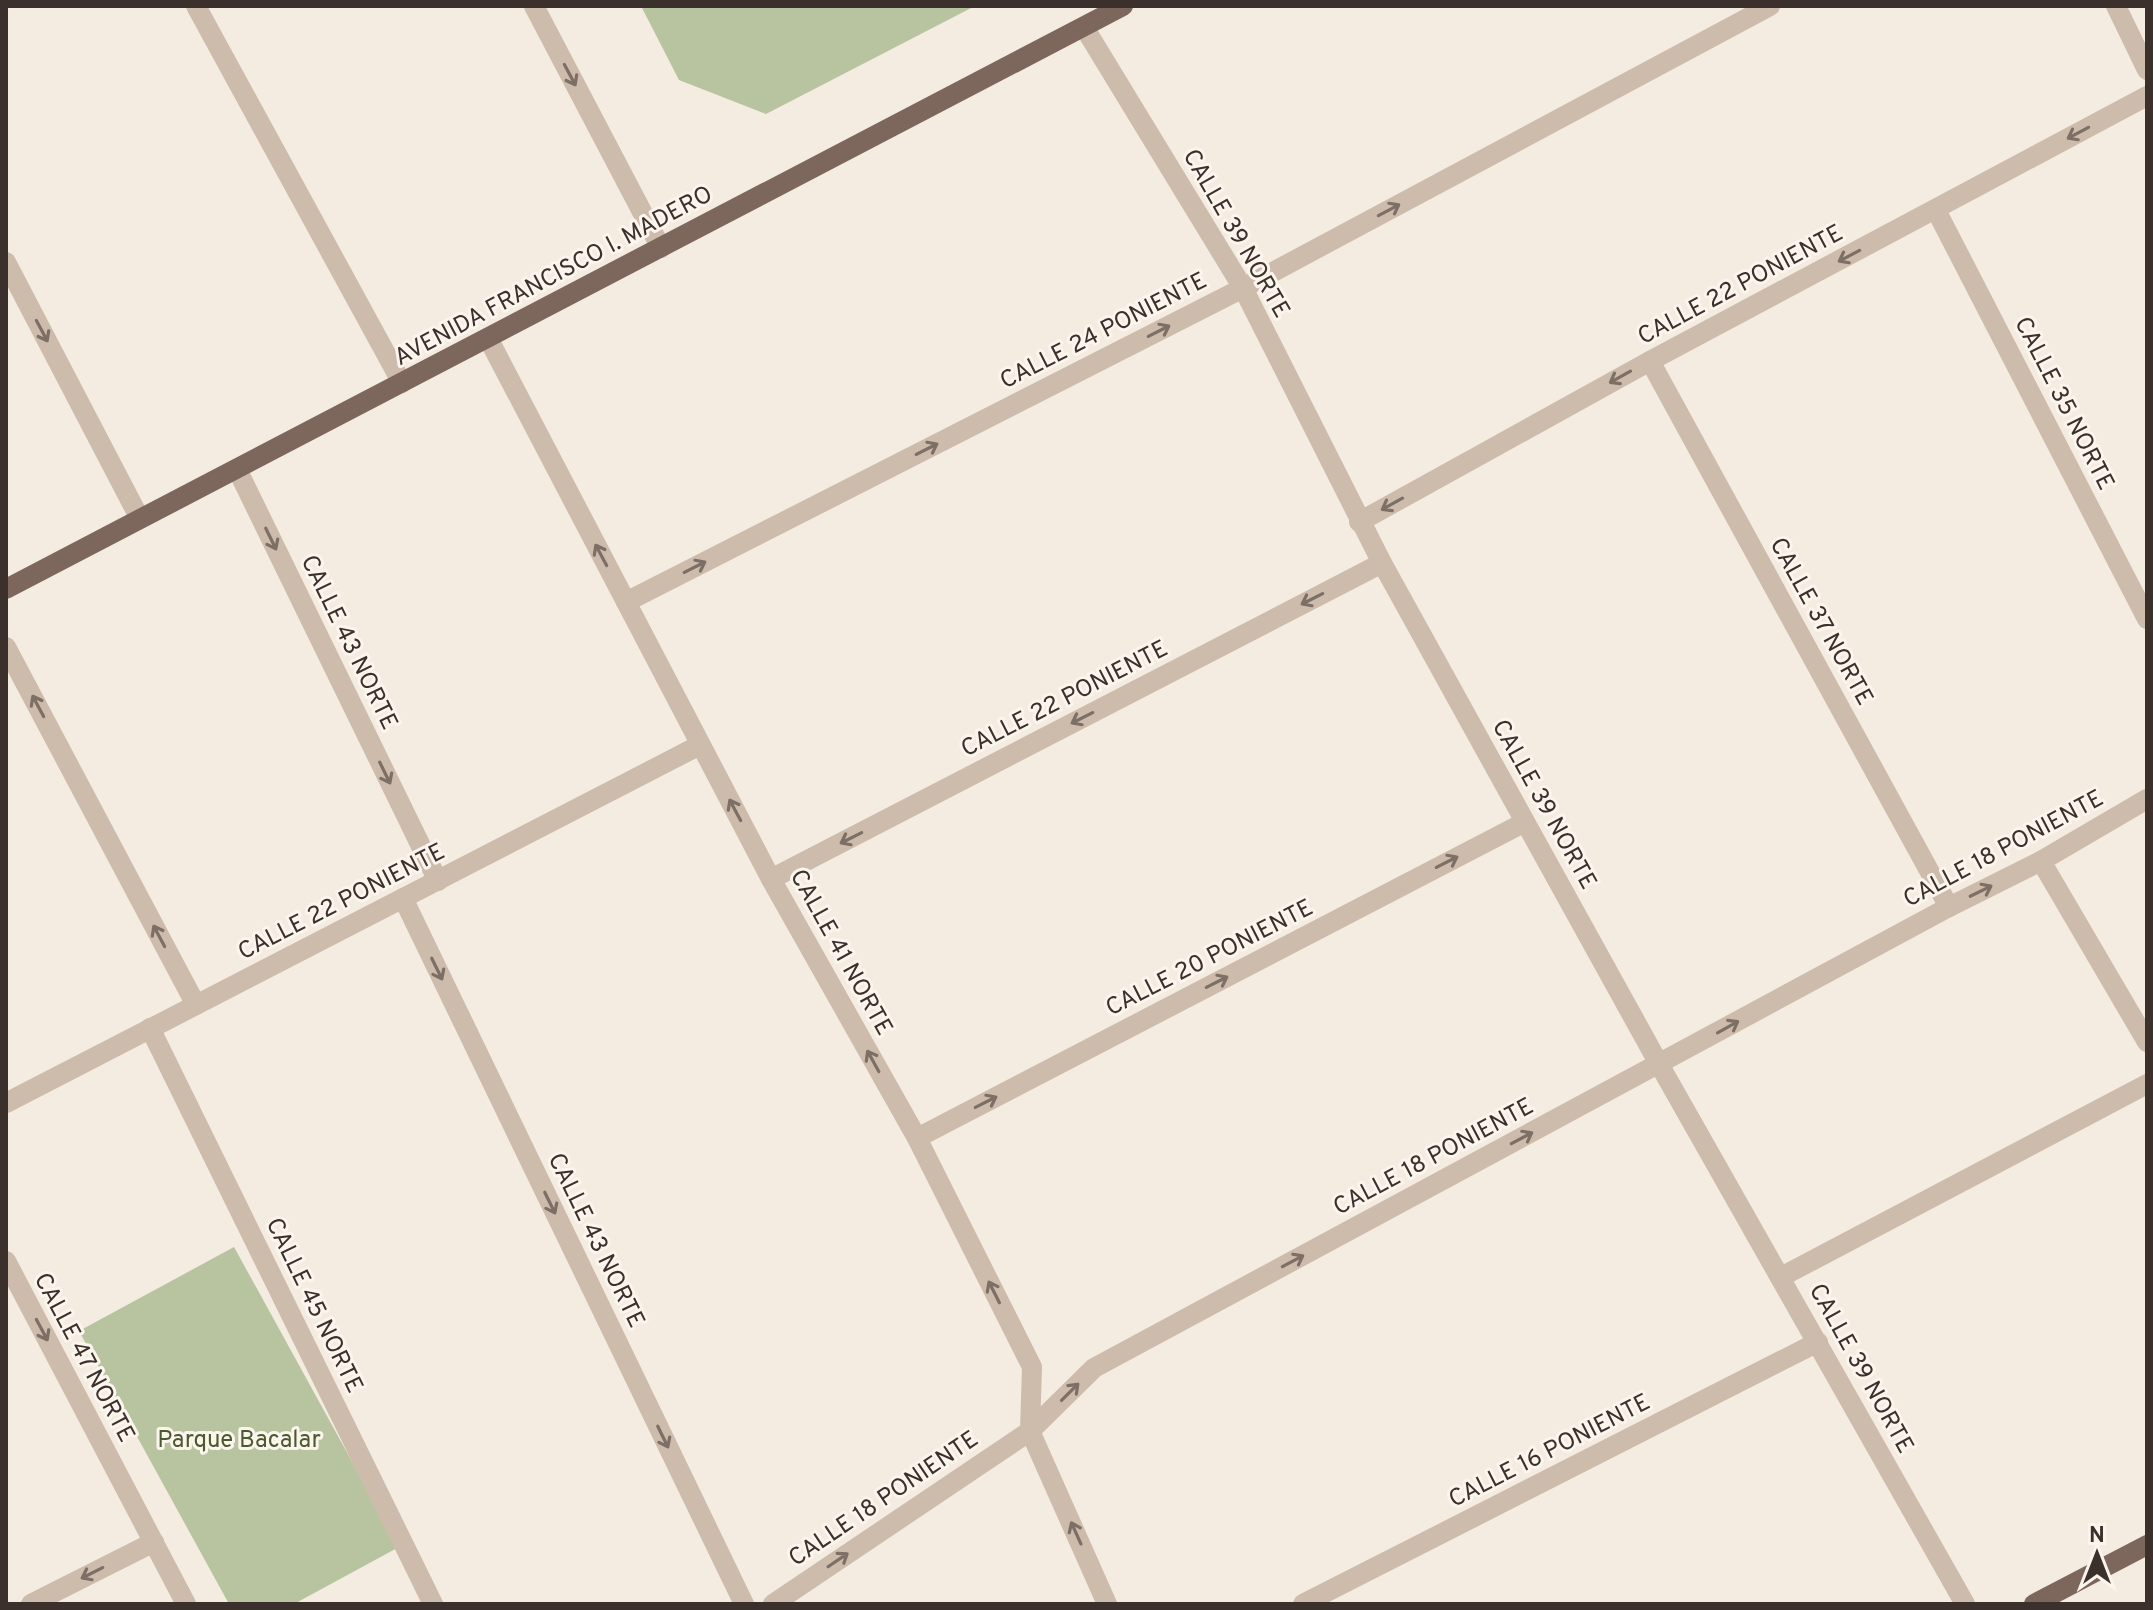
<svg xmlns="http://www.w3.org/2000/svg" width="2153" height="1610" font-family="Overpass,sans-serif">
	<style>
		.green { fill: #b8c4a0 }
		.lines { fill: none; stroke-linecap: round; stroke-linejoin: round }
		.minor { stroke: #cdbbac; stroke-width: 20 }
		.major { stroke: #7d675c; stroke-width: 20 }
		.oneway { stroke: #7d6f65 }
		.labels { text-anchor: middle; stroke-width: 6; stroke-linejoin: round; paint-order: stroke }
		.street-label { font-size: 24px; fill: #3b302b; stroke: #fbf5ee }
		.park-label { font-size: 24px; fill: #4a5a2e; stroke: #fbf5ee }
	</style>
	<rect width="100%" height="100%" fill="#f4ebe1"/>
	<g class="green">
		<path d="M 641,6 L 975,6 L 766,114 L 679,80 Z"/>
		<path d="M 234,1247 L 399,1547 L 294,1604 L 229,1604 L 79,1331 Z"/>
	</g>
	<g class="lines">
		<g class="minor">
			<path d="M 196,6 L 402,383"/>
			<path d="M 534,6 L 661,248"/>
			<path d="M 2116,6 L 2147,70"/>
			<path d="M 1084,27 L 1243,288 L 1382,563 L 1659,1064 L 1965,1604"/>
			<path d="M 1936,210 L 2147,619"/>
			<path d="M 6,262 L 140,519"/>
			<path d="M 488,338 L 771,879 L 917,1138 L 1032,1367 L 1030,1431 L 1107,1604"/>
			<path d="M 1650,361 L 1949,907"/>
			<path d="M 237,469 L 438,881"/>
			<path d="M 1359,522 L 1650,361 L 2147,96"/>
			<path d="M 626,602 L 1243,288 L 1770,6"/>
			<path d="M 6,647 L 196,1005"/>
			<path d="M 2041,861 L 2147,1042"/>
			<path d="M 771,879 L 1382,563"/>
			<path d="M 403,898 L 744,1604"/>
			<path d="M 150,1028 L 433,1604"/>
			<path d="M 6,1103 L 700,745"/>
			<path d="M 917,1138 L 1525,822"/>
			<path d="M 6,1261 L 186,1604"/>
			<path d="M 1781,1277 L 2147,1084"/>
			<path d="M 31,1604 L 154,1542"/>
			<path d="M 773,1604 L 1030,1431 L 1094,1368 L 1949,907 L 2041,861 L 2147,799"/>
			<path d="M 1303,1604 L 1818,1342"/>
		</g>
		<g class="major">
			<path d="M 6,589 L 1123,6"/>
			<path d="M 2034,1604 L 2147,1545"/>
		</g>
	</g>
	<defs><path id="oneway-shaft" d="M-6 0H5M1.5-3L5.5 0L1.5 3" fill="none" stroke-width="1.6" stroke-linecap="round" stroke-linejoin="round" transform="scale(2)"/></defs>
	<g class="oneway">
		<use href="#oneway-shaft" transform="translate(570 75) rotate(62)"/>
		<use href="#oneway-shaft" transform="translate(2078 133) rotate(152)"/>
		<use href="#oneway-shaft" transform="translate(1389 210) rotate(-28)"/>
		<use href="#oneway-shaft" transform="translate(1849 256) rotate(152)"/>
		<use href="#oneway-shaft" transform="translate(42 331) rotate(62)"/>
		<use href="#oneway-shaft" transform="translate(1159 331) rotate(-27)"/>
		<use href="#oneway-shaft" transform="translate(1620 377) rotate(151)"/>
		<use href="#oneway-shaft" transform="translate(927 449) rotate(-27)"/>
		<use href="#oneway-shaft" transform="translate(1392 504) rotate(151)"/>
		<use href="#oneway-shaft" transform="translate(271 539) rotate(64)"/>
		<use href="#oneway-shaft" transform="translate(601 555) rotate(-118)"/>
		<use href="#oneway-shaft" transform="translate(695 567) rotate(-27)"/>
		<use href="#oneway-shaft" transform="translate(1312 599) rotate(153)"/>
		<use href="#oneway-shaft" transform="translate(38 706) rotate(-118)"/>
		<use href="#oneway-shaft" transform="translate(1082 718) rotate(153)"/>
		<use href="#oneway-shaft" transform="translate(385 773) rotate(64)"/>
		<use href="#oneway-shaft" transform="translate(735 810) rotate(-118)"/>
		<use href="#oneway-shaft" transform="translate(851 838) rotate(153)"/>
		<use href="#oneway-shaft" transform="translate(1447 862) rotate(-27)"/>
		<use href="#oneway-shaft" transform="translate(1981 891) rotate(-26)"/>
		<use href="#oneway-shaft" transform="translate(159 936) rotate(-118)"/>
		<use href="#oneway-shaft" transform="translate(437 969) rotate(64)"/>
		<use href="#oneway-shaft" transform="translate(1217 982) rotate(-27)"/>
		<use href="#oneway-shaft" transform="translate(1728 1027) rotate(-29)"/>
		<use href="#oneway-shaft" transform="translate(873 1061) rotate(-119)"/>
		<use href="#oneway-shaft" transform="translate(986 1102) rotate(-27)"/>
		<use href="#oneway-shaft" transform="translate(1522 1138) rotate(-28)"/>
		<use href="#oneway-shaft" transform="translate(550 1203) rotate(64)"/>
		<use href="#oneway-shaft" transform="translate(1293 1261) rotate(-28)"/>
		<use href="#oneway-shaft" transform="translate(994 1292) rotate(-117)"/>
		<use href="#oneway-shaft" transform="translate(42 1330) rotate(62)"/>
		<use href="#oneway-shaft" transform="translate(1070 1392) rotate(-45)"/>
		<use href="#oneway-shaft" transform="translate(663 1437) rotate(64)"/>
		<use href="#oneway-shaft" transform="translate(1076 1533) rotate(-114)"/>
		<use href="#oneway-shaft" transform="translate(838 1560) rotate(-34)"/>
		<use href="#oneway-shaft" transform="translate(92 1573) rotate(153)"/>
	</g>
	<g class="labels">
		<g class="street-label">
			<text transform="translate(1237 233) rotate(60)" y="8">CALLE 39 NORTE</text>
			<text transform="translate(553 275) rotate(-28)" y="8">AVENIDA FRANCISCO I. MADERO</text>
			<text transform="translate(1740 284) rotate(-28)" y="8">CALLE 22 PONIENTE</text>
			<text transform="translate(1103 330) rotate(-27)" y="8">CALLE 24 PONIENTE</text>
			<text transform="translate(2065 403) rotate(63)" y="8">CALLE 35 NORTE</text>
			<text transform="translate(1822 621) rotate(61)" y="8">CALLE 37 NORTE</text>
			<text transform="translate(350 642) rotate(64)" y="8">CALLE 43 NORTE</text>
			<text transform="translate(1064 698) rotate(-27)" y="8">CALLE 22 PONIENTE</text>
			<text transform="translate(1545 804) rotate(61)" y="8">CALLE 39 NORTE</text>
			<text transform="translate(2003 848) rotate(-28)" y="8">CALLE 18 PONIENTE</text>
			<text transform="translate(341 901) rotate(-27)" y="8">CALLE 22 PONIENTE</text>
			<text transform="translate(842 952) rotate(61)" y="8">CALLE 41 NORTE</text>
			<text transform="translate(1209 957) rotate(-27)" y="8">CALLE 20 PONIENTE</text>
			<text transform="translate(1433 1156) rotate(-28)" y="8">CALLE 18 PONIENTE</text>
			<text transform="translate(597 1240) rotate(64)" y="8">CALLE 43 NORTE</text>
			<text transform="translate(315 1305) rotate(64)" y="8">CALLE 45 NORTE</text>
			<text transform="translate(85 1357) rotate(62)" y="8">CALLE 47 NORTE</text>
			<text transform="translate(1862 1368) rotate(61)" y="8">CALLE 39 NORTE</text>
			<text transform="translate(1549 1450) rotate(-27)" y="8">CALLE 16 PONIENTE</text>
			<text transform="translate(883 1498) rotate(-34)" y="8">CALLE 18 PONIENTE</text>
		</g>
		<g class="park-label">
			<text x="239" y="1447">Parque Bacalar</text>
		</g>
	</g>
	<rect width="2153" height="1610" fill="none" stroke="#3b302b" stroke-width="16"/>
	<g transform="translate(2097 1554)" stroke="#fbf5ee" stroke-width="6" paint-order="stroke">
	<path d="M0-6L14 30L0 20L-14 30Z" fill="#3b302b"/>
	<text y="-12" font-size="22" font-weight="bold" text-anchor="middle" fill="#3b302b">N</text>
	</g>
</svg>
